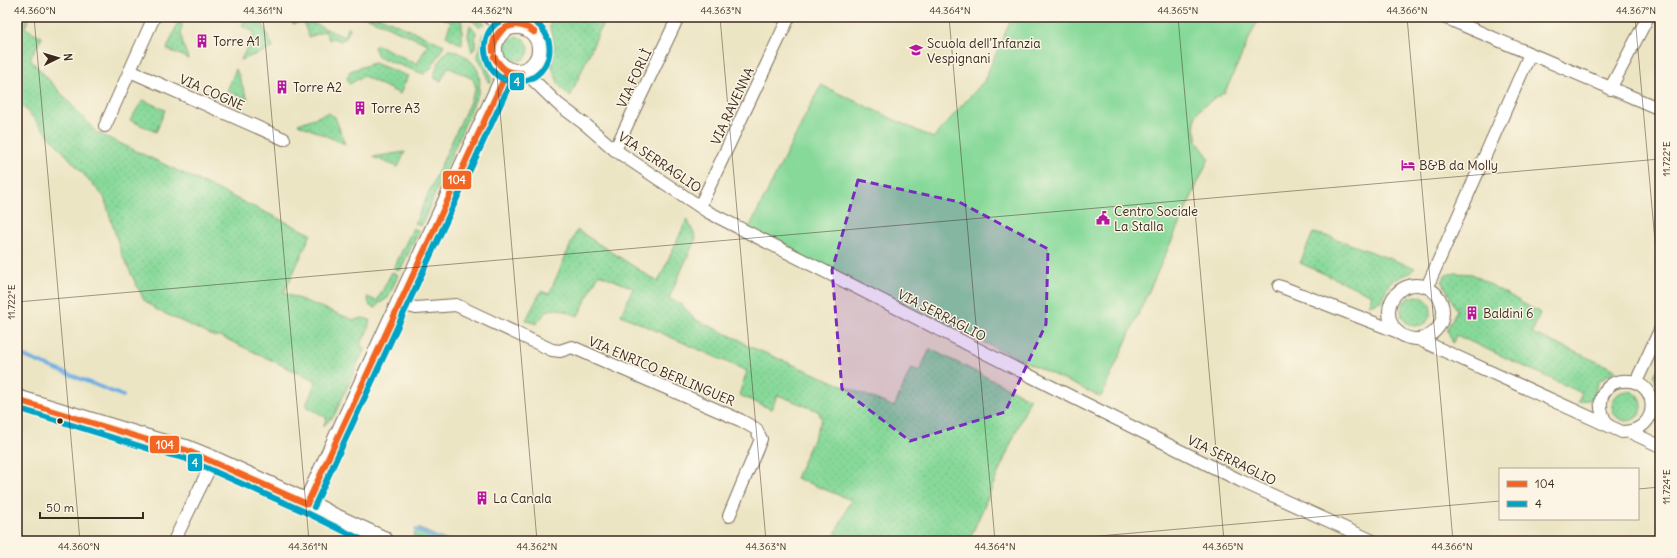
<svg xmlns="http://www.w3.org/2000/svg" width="1677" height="558" font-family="Delius,sans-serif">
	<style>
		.green { fill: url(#green-dots); stroke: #61825c }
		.pitch { fill: #87d99a; stroke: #61825c }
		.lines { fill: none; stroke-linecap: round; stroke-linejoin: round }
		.stream { stroke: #6dade1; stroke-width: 4 }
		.minor-casing { stroke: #796b58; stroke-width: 14 }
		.secondary-casing { stroke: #796b58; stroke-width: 20 }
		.primary-casing { stroke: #796b58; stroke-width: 22 }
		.minor { stroke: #fff; stroke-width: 12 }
		.secondary { stroke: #fff; stroke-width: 18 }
		.primary { stroke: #fff; stroke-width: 20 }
		.bus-1-casing { stroke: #fcf5e5; stroke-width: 9 }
		.bus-2-casing { stroke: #fcf5e5; stroke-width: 9 }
		.bus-1 { stroke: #f26522; stroke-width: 6 }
		.bus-2 { stroke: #03a3c5; stroke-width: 6 }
		.marked { fill: #7b2cbf; fill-opacity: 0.2; stroke: #7b2cbf; stroke-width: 3; stroke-dasharray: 8 5; stroke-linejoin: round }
		.ticks { fill: none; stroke: #3b2a1e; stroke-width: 1; stroke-opacity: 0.45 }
		.bus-dot { fill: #3b2a1e; stroke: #fcf5e5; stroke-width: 1.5 }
		.labels { text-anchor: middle; stroke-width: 3; stroke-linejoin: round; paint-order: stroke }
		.poi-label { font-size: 13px; fill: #3b2a1e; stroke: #fcf5e5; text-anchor: start }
		.street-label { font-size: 13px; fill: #3b2a1e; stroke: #fcf5e5 }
		.line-badge { stroke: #fcf5e5; stroke-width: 1.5 }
		.badge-label { font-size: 11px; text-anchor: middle; font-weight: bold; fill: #fff }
		.neatline { fill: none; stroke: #3b2a1e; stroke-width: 1.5 }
		.ticks-label { font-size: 10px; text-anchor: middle; fill: #3b2a1e }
	</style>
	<defs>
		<pattern id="green-dots" width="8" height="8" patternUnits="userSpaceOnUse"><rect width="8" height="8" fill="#87d99a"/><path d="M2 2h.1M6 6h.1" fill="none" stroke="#75ba84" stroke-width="1.8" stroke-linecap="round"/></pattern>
	</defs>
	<rect width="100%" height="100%" fill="#fcf5e5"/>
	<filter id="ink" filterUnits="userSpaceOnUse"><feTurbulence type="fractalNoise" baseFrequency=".025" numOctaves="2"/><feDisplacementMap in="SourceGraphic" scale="8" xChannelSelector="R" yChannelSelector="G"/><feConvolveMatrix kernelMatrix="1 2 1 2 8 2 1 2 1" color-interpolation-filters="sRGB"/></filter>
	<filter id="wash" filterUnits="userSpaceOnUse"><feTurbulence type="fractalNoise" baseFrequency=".012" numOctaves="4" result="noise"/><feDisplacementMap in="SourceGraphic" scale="16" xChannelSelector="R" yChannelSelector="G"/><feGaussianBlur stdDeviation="0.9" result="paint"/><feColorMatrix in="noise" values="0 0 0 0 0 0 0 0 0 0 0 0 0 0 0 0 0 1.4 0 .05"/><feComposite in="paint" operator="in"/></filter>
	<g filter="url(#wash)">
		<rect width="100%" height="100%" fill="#ece5c4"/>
		<g class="green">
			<path d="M 17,17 L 29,17 L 25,28 L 42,37 L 30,59 L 96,132 L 311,234 L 284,293 L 354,320 L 363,318 L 370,320 L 368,329 L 360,346 L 365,348 L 334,416 L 323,426 L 327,418 L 306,406 L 316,381 L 222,337 L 213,336 L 157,310 L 144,300 L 122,255 L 104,197 L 17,100 Z"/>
			<path d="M 246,17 L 250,17 L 262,22 L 273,48 L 241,60 L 254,32 L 242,26 Z"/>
			<path d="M 290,17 L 300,17 L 344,37 L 348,27 L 350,28 L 346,38 L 341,41 L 333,38 L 329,40 L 325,31 L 309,37 L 303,21 L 293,24 Z"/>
			<path d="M 366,17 L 380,17 L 444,45 L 432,67 L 424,74 L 378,57 L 374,47 L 378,45 L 417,64 L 428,44 Z"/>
			<path d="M 442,17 L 460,17 L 462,24 L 462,45 L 446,36 L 451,22 Z"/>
			<path d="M 469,17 L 479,17 L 485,23 L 479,27 Z"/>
			<path d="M 550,17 L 602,17 L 605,18 L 570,97 L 559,85 L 552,67 L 554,46 L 550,28 Z"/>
			<path d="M 178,22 L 182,24 C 180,37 183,47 189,59 L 167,49 Z"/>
			<path d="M 470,25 L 476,32 L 475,47 L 472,52 L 468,35 Z"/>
			<path d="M 486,31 C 488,40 482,48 484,57 C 486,66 491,72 491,82 L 488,82 L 485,70 L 477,56 C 482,48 480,39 486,31 Z"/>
			<circle cx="517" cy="49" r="12"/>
			<path d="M 449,50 C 459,50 474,61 478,71 C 480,77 480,84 479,91 L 421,226 L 415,223 L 476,88 L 473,79 L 448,67 L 441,81 L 434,78 C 435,69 442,54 449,50 Z"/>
			<path d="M 374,63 L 408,76 L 400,94 L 364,76 L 349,84 L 347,78 L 350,71 Z"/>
			<path d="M 236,69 L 248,100 L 227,91 Z"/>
			<path d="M 143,100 L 165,110 L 156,132 L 130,120 Z"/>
			<path d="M 328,113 L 335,117 L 345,144 L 298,124 Z"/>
			<path d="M 405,152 L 398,167 L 373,157 Z"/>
			<path d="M 687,219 L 696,238 L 669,298 L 683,306 L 694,319 L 740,340 L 746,345 L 894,407 L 911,369 L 919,372 L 930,349 L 1030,399 L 969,541 L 832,541 L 851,500 L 796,478 L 822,419 L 818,411 L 778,395 L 771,409 L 739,395 L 747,371 L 621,315 L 633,288 L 599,274 L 578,316 L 559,309 L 548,310 L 536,324 L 526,320 L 541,291 L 549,294 L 577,230 L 658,282 Z"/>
			<path d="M 413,228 L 419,231 L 400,271 L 394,268 Z"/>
			<path d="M 1313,233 L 1331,237 L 1415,268 L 1410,273 L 1390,282 L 1381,301 L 1369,305 L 1372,295 L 1300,263 Z"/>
			<path d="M 392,272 L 398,275 L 388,298 L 378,304 L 376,308 L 370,306 L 367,297 L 377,301 Z"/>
			<path d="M 1456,273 L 1472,274 L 1540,313 L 1532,333 L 1616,370 L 1599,381 L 1592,399 L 1578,402 L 1582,393 L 1456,335 L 1453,343 L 1447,329 L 1457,310 L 1442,281 L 1445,275 Z"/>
			<circle cx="1416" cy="311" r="15"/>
			<path d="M 1658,369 L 1660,370 L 1660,392 L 1654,375 Z"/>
			<circle cx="1627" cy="406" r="15"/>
			<path d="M 418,528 L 447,541 L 425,541 L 413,536 Z"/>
		</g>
		<path class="pitch" d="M 1012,17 L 1259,17 L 1225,92 L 1203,106 L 1196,114 L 1194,128 L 1198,143 L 1209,158 L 1101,397 L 747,232 L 821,85 L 933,138 L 984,81 Z"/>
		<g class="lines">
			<g class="stream">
				<path d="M 21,355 L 123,396"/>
				<path d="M 416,530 L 442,541"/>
			</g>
		</g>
	</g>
	<g filter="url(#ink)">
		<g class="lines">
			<g class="minor-casing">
				<g id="minor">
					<path d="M 489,17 L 502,29"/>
					<path d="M 1444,17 L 1660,109"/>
					<path d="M 130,71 L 284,139"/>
					<path d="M 525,72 L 558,104 L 586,125 L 615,150 L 708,212 L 1054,388 L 1241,481 L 1373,541"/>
					<path d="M 1610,89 L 1648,17"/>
					<path d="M 105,126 L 154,17"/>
					<path d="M 615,150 L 678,17"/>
					<path d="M 700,206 L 789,17"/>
					<circle cx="1416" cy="312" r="27"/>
					<path d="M 1279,286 L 1398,332"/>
					<path d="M 1427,287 L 1530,54"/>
					<path d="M 401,304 L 416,308 L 456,305 L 552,350 L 560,351 L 572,347 L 740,420 L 756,429 L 761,439 L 729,516"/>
					<path d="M 1418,339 L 1622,432 C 1663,432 1660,377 1622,381 C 1615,381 1608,386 1604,392 C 1598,403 1601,414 1607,424"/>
					<path d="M 1636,382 L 1660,330"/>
					<path d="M 1630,432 L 1660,446"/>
					<path d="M 174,541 L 213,461"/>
				</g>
			</g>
			<g class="secondary-casing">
				<g id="secondary">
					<circle cx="517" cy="49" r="24"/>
					<path d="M 307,504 L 507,72"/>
				</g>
			</g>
			<g class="primary-casing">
				<path id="primary" d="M 17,400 L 161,444 L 186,450 L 213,461 L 307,504 L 331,517 L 383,541"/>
			</g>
			<use href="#minor" class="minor"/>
			<use href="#secondary" class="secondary"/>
			<use href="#primary" class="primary"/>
			<g class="bus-1-casing">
				<g id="bus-1">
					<path d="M 493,51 C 490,28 518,17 534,32"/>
					<path d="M 493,51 C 495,28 514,17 534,32"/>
					<path d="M 494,57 C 503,69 506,73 521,73"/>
					<path d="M 494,57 C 501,69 508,75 521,73"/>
					<path d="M 17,400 L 161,444 L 186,450 L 307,504"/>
					<path d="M 307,504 L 507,72"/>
				</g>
			</g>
			<g class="bus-2-casing">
				<g id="bus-2">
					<path d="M 511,17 C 463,28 488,98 530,79 C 539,75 545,67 548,59 C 554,39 541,21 523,17"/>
					<path d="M 17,408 L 159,452 L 184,458 L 303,511 L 364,541"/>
					<path d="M 314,507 L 514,75"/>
				</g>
			</g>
			<use href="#bus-1" class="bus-1"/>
			<use href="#bus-2" class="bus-2"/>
		</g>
	</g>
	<path class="marked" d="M 858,180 L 959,202 L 1048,249 L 1046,324 L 1005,412 L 910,441 L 842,389 L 832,270 Z"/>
	<path class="ticks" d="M 34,17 L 80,541M 263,17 L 309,541M 492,17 L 537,541M 720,17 L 766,541M 949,17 L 995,541M 1178,17 L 1224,541M 1407,17 L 1453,541M 1635,17 L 1660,297M 17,302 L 1660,159M 1638,489 L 1660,487M 1042,541 L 1500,501"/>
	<defs>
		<g id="building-bare" transform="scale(1.08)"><path d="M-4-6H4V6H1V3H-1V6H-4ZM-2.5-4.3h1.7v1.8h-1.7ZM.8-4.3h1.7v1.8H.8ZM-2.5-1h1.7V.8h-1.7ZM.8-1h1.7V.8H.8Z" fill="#b5179e" stroke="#fcf5e5" stroke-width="2.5" paint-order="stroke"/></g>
		<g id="school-bare" transform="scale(1.08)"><path d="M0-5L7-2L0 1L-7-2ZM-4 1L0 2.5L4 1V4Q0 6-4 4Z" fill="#b5179e" stroke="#fcf5e5" stroke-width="2.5" paint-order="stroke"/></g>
		<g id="hotel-bare" transform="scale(1.08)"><path d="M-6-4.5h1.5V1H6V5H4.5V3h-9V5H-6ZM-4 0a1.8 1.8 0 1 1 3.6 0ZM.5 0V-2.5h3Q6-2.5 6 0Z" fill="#b5179e" stroke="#fcf5e5" stroke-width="2.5" paint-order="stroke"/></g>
		<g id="civic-bare" transform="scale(1.08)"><path d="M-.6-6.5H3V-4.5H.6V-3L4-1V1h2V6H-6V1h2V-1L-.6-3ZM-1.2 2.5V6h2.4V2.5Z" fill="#b5179e" stroke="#fcf5e5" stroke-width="2.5" paint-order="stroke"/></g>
	</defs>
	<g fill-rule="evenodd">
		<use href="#building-bare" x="202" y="41"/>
		<use href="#school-bare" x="916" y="50"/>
		<use href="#building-bare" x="282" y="87"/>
		<use href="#building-bare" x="360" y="108"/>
		<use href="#hotel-bare" x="1408" y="165"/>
		<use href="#civic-bare" x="1103" y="218"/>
		<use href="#building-bare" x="1472" y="313"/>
		<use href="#building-bare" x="482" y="498"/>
	</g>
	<circle class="bus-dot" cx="60" cy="421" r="3.5"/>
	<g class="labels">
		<g class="poi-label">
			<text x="213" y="46">Torre A1</text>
			<text x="927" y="48">Scuola dell'Infanzia<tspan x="927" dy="15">Vespignani</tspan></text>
			<text x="293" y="92">Torre A2</text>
			<text x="371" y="113">Torre A3</text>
			<text x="1419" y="170">B&amp;B da Molly</text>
			<text x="1114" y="216">Centro Sociale<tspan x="1114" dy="15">La Stalla</tspan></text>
			<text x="1483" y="318">Baldini 6</text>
			<text x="493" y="503">La Canala</text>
		</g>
		<g class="street-label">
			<text transform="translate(634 78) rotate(-65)" y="5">VIA FORLÌ</text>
			<text transform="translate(212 92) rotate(24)" y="5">VIA COGNE</text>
			<text transform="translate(732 106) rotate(-65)" y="5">VIA RAVENNA</text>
			<text transform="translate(660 162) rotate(34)" y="5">VIA SERRAGLIO</text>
			<text transform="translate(942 315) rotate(27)" y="5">VIA SERRAGLIO</text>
			<text transform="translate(662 371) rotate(23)" y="5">VIA ENRICO BERLINGUER</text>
			<text transform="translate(1232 460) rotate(26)" y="5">VIA SERRAGLIO</text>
		</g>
	</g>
	<g class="line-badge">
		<rect x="509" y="72" width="16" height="19" rx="4" fill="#03a3c5"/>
		<rect x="442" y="170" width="30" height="20" rx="4" fill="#f26522"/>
		<rect x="149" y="435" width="31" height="19" rx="4" fill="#f26522"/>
		<rect x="187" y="453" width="16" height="19" rx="4" fill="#03a3c5"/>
	</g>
	<g class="badge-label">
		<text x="517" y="86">4</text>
		<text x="457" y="184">104</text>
		<text x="165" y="449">104</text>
		<text x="195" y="467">4</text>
	</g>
	<rect width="1677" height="558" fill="none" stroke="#fcf5e5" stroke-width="44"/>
	<rect x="1499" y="468" width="140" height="52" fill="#fcf5e5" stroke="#afa495"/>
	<rect x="1507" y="481" width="20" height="6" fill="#f26522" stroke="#afa495"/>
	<text x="1535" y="488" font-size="12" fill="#3b2a1e">104</text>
	<rect x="1507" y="501" width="20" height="6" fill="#03a3c5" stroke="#afa495"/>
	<text x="1535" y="508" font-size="12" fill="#3b2a1e">4</text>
	<g transform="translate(58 58) rotate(85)" stroke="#fcf5e5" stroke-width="3" paint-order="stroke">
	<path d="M0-3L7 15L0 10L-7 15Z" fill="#3b2a1e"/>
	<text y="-6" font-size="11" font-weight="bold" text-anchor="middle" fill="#3b2a1e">N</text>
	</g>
	<path d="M40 512v6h103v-6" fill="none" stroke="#3b2a1e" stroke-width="2"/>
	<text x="46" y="512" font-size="12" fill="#3b2a1e" stroke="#fcf5e5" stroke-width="3" paint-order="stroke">50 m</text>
	<rect x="22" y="22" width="1633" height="514" class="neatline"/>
	<g class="ticks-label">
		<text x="35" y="14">44.360°N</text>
		<text x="263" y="14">44.361°N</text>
		<text x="492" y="14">44.362°N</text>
		<text x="721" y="14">44.363°N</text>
		<text x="950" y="14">44.364°N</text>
		<text x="1178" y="14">44.365°N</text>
		<text x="1407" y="14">44.366°N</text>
		<text x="1636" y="14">44.367°N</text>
		<text transform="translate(1666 159) rotate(-90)" y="4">11.722°E</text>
		<text transform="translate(11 302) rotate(-90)" y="4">11.722°E</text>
		<text transform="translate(1666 487) rotate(-90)" y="4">11.724°E</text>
		<text x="79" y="550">44.360°N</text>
		<text x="308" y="550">44.361°N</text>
		<text x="537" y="550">44.362°N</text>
		<text x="766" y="550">44.363°N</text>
		<text x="995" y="550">44.364°N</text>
		<text x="1223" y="550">44.365°N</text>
		<text x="1452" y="550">44.366°N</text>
	</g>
</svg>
